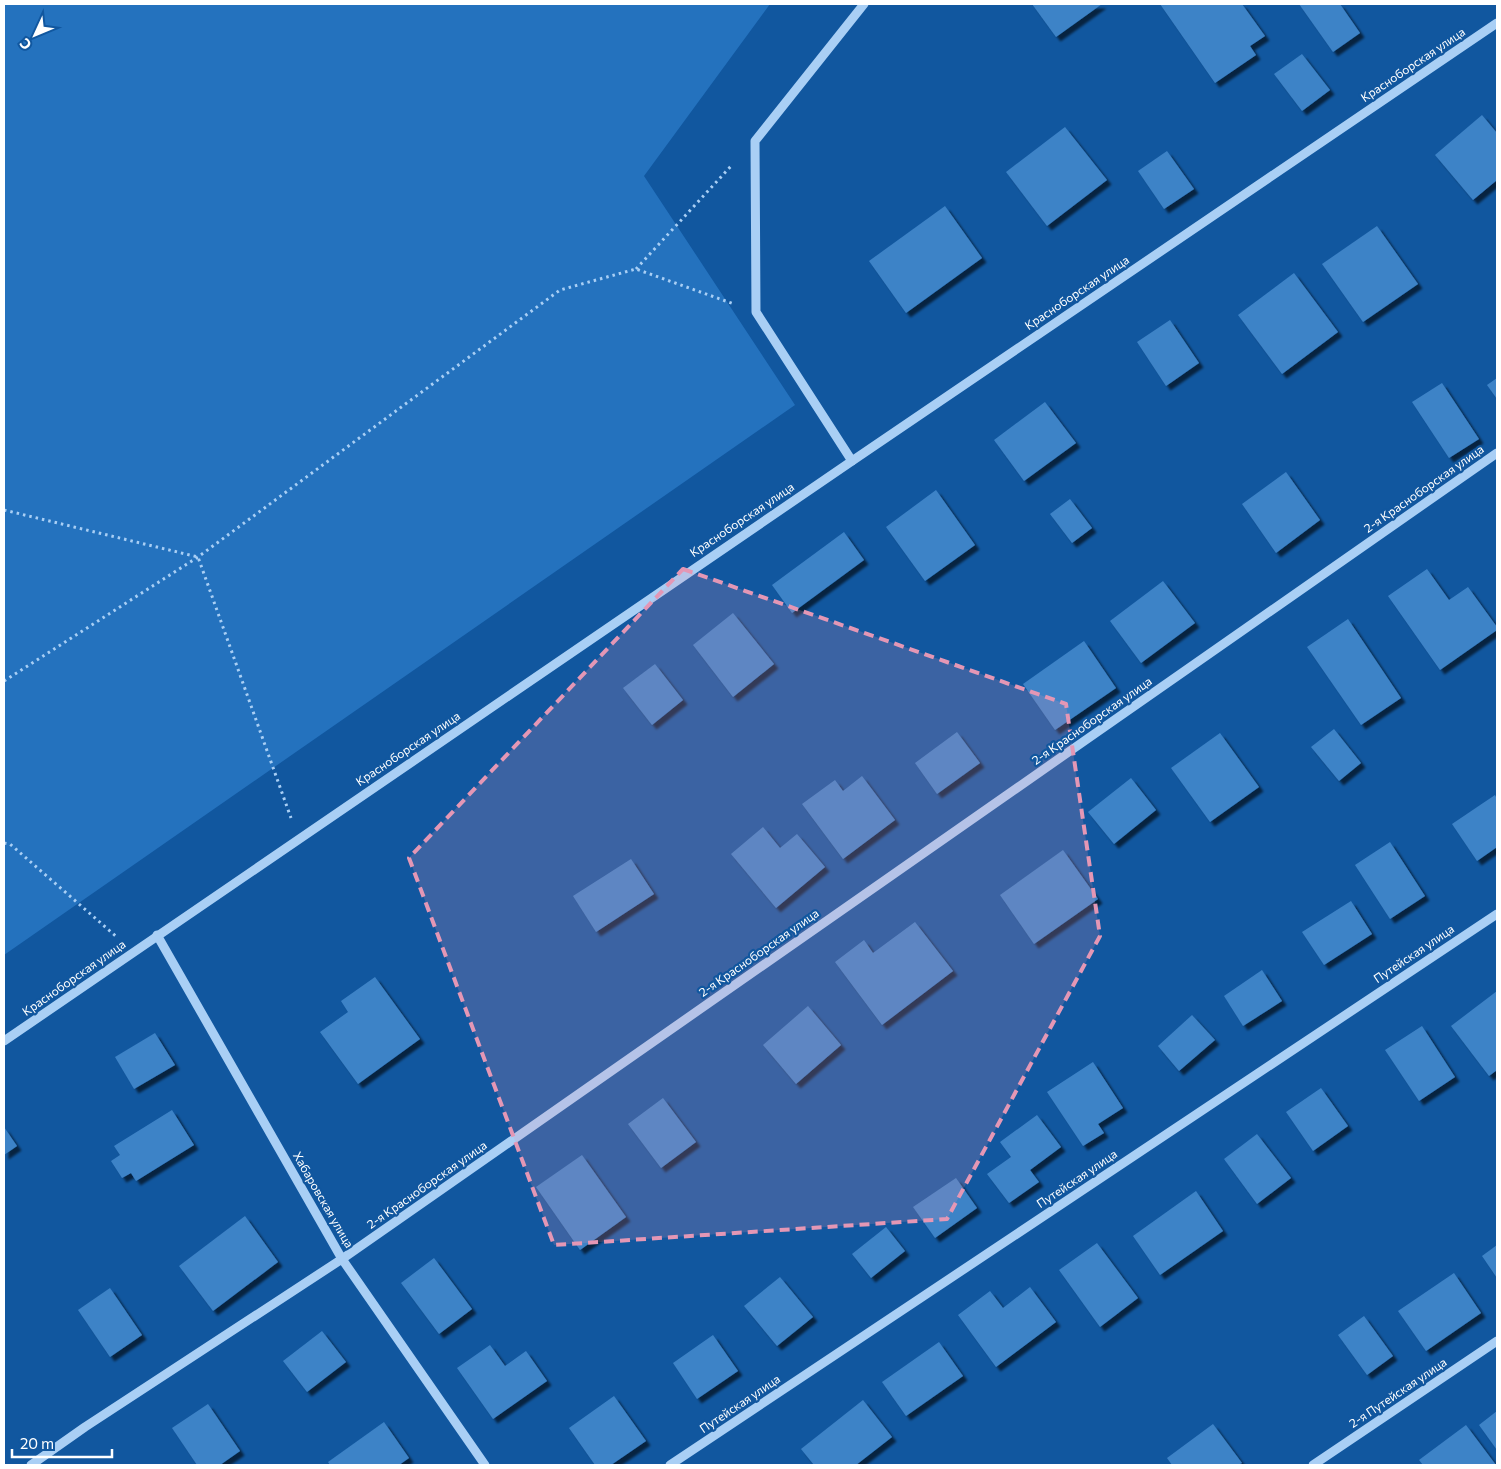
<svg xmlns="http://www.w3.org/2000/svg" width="1501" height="1469" font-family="Commissioner,sans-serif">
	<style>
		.green { fill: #2472be }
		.building { fill: #3e83c7; filter: url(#shadow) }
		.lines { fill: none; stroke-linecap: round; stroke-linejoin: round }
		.path { stroke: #a9cff5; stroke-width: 3; stroke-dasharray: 2.5 4; stroke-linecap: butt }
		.minor { stroke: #a9cff5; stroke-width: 9 }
		.marked { fill: #e497b5; fill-opacity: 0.2; stroke: #e497b5; stroke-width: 4; stroke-dasharray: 10 6; stroke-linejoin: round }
		.labels { text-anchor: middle; stroke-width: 4.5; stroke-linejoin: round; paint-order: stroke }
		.street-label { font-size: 12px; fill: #fff; stroke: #11579f }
	</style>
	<defs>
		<filter id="shadow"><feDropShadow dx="4.5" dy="4.5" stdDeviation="1" flood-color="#0009"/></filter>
	</defs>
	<rect width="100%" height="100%" fill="#11579f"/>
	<path class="green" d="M 4,4 L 770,4 L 644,176 L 795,405 L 4,955 Z"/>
	<g class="building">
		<path d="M 1032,4 L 1102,4 L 1056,37 Z"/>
		<path d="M 1160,4 L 1242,4 L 1265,36 L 1250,46 L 1256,55 L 1215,83 Z"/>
		<path d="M 1299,4 L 1340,4 L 1360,33 L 1333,52 Z"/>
		<path d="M 1302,54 L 1330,90 L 1302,111 L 1274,74 Z"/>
		<path d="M 1482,115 L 1497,133 L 1497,180 L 1473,200 L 1435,155 Z"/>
		<path d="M 1065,127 L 1107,180 L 1047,226 L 1006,172 Z"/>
		<path d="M 1167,151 L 1194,189 L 1164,209 L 1138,171 Z"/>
		<path d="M 945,206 L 982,258 L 906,313 L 869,261 Z"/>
		<path d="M 1377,226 L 1418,284 L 1363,322 L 1322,264 Z"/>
		<path d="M 1294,273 L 1338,332 L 1282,374 L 1238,315 Z"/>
		<path d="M 1170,320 L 1199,363 L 1166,386 L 1137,342 Z"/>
		<path d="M 1497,378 L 1497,399 L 1487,385 Z"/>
		<path d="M 1442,383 L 1479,439 L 1449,458 L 1412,402 Z"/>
		<path d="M 1045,402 L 1076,443 L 1024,481 L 994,440 Z"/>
		<path d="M 1286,472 L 1320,520 L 1276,553 L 1242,504 Z"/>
		<path d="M 936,490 L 975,545 L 925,581 L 886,527 Z"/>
		<path d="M 1070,499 L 1092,528 L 1072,543 L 1050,514 Z"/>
		<path d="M 844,532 L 864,560 L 792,613 L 772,585 Z"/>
		<path d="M 1427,569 L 1449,600 L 1468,587 L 1497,627 L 1497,630 L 1440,670 L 1388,596 Z"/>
		<path d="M 1163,581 L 1195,623 L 1141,663 L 1110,621 Z"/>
		<path d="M 733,613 L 774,664 L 733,697 L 693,645 Z"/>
		<path d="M 1348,619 L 1401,698 L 1361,725 L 1307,647 Z"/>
		<path d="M 1084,641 L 1116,688 L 1055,730 L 1023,684 Z"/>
		<path d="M 655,664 L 683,700 L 652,725 L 623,688 Z"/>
		<path d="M 1334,729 L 1361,763 L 1339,781 L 1311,747 Z"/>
		<path d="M 957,732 L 980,763 L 937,794 L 915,763 Z"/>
		<path d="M 1220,733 L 1259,787 L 1210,822 L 1171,768 Z"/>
		<path d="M 862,776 L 895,820 L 843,859 L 802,804 L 835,780 L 843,791 Z"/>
		<path d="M 1131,778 L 1156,810 L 1114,844 L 1088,812 Z"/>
		<path d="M 1495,795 L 1497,799 L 1497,847 L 1477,861 L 1452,824 Z"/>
		<path d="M 763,827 L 780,848 L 797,834 L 825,867 L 776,908 L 731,854 Z"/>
		<path d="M 1390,842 L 1425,896 L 1390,919 L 1355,865 Z"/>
		<path d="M 1063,850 L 1098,899 L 1034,944 L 1000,895 Z"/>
		<path d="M 631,859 L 654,894 L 596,932 L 573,896 Z"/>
		<path d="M 1351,901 L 1372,934 L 1324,965 L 1302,932 Z"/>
		<path d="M 915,922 L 953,971 L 882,1025 L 835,962 L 864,940 L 873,953 Z"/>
		<path d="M 1262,970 L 1282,1001 L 1243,1026 L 1224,996 Z"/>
		<path d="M 375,977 L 420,1039 L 358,1084 L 320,1032 L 348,1012 L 341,1001 Z"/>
		<path d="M 1497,991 L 1497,1070 L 1489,1076 L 1451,1026 Z"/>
		<path d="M 808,1006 L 841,1045 L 796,1084 L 763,1045 Z"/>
		<path d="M 1192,1015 L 1215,1040 L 1179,1071 L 1158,1046 Z"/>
		<path d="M 1422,1026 L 1455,1077 L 1419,1101 L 1385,1050 Z"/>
		<path d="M 155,1033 L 175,1065 L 134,1089 L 115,1057 Z"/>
		<path d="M 1093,1062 L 1123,1108 L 1098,1124 L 1104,1133 L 1083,1146 L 1047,1092 Z"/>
		<path d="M 1321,1088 L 1348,1126 L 1313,1151 L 1286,1112 Z"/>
		<path d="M 663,1098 L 696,1142 L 661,1168 L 628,1124 Z"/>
		<path d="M 172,1110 L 194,1145 L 136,1181 L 131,1173 L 122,1178 L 111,1161 L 120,1155 L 114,1146 Z"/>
		<path d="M 1037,1115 L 1061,1147 L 1030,1170 L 1039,1182 L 1009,1203 L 987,1174 L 1011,1157 L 1000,1142 Z"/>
		<path d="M 4,1127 L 17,1146 L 4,1155 Z"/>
		<path d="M 1257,1134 L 1291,1178 L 1257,1204 L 1224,1159 Z"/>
		<path d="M 582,1155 L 626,1217 L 580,1250 L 536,1187 Z"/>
		<path d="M 956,1178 L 977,1208 L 935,1238 L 913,1207 Z"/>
		<path d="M 1196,1191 L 1223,1231 L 1160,1275 L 1133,1236 Z"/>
		<path d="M 245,1216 L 278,1262 L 213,1311 L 179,1266 Z"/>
		<path d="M 886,1227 L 905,1251 L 871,1278 L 852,1254 Z"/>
		<path d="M 1097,1243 L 1138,1298 L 1100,1327 L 1059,1270 Z"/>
		<path d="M 1497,1245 L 1497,1278 L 1482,1256 Z"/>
		<path d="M 434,1258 L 472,1309 L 439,1334 L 401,1283 Z"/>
		<path d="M 1454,1273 L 1481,1313 L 1426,1351 L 1398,1311 Z"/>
		<path d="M 780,1277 L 813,1317 L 777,1346 L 744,1306 Z"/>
		<path d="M 1030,1287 L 1056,1322 L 996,1367 L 958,1315 L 990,1291 L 1003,1308 Z"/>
		<path d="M 110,1288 L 142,1335 L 110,1357 L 78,1310 Z"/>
		<path d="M 1364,1316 L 1393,1356 L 1367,1375 L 1338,1335 Z"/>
		<path d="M 322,1331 L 346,1362 L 307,1392 L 283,1361 Z"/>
		<path d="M 713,1335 L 738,1371 L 697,1399 L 673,1363 Z"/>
		<path d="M 939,1342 L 963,1376 L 906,1416 L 882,1382 Z"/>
		<path d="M 490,1345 L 505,1366 L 526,1351 L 547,1381 L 493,1419 L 457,1368 Z"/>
		<path d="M 614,1396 L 646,1441 L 611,1465 L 595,1465 L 569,1428 Z"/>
		<path d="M 863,1400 L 892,1437 L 856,1465 L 814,1465 L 801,1449 Z"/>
		<path d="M 208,1404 L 240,1451 L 220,1465 L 197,1465 L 172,1428 Z"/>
		<path d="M 1497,1411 L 1497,1450 L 1479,1425 Z"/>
		<path d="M 384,1422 L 409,1458 L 399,1465 L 330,1465 L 328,1462 Z"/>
		<path d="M 1213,1424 L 1242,1463 L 1238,1465 L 1172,1465 L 1167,1458 Z"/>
		<path d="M 1466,1425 L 1496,1465 L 1423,1465 L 1419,1460 Z"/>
	</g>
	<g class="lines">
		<g class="path">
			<path d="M 636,269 L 732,165"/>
			<path d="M 4,510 L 198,557 L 291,818"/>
			<path d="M 4,681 L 198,557 L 560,290 L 636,269 L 734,304"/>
			<path d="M 4,843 L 10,844 L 118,938"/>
		</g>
		<g class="minor">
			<path d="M 852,461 L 756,312 L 755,141 L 864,4"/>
			<path d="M 157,935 L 342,1259 L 485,1465"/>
			<path d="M 4,1041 L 852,461 L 1497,23"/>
			<path d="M 31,1465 L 85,1427 L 342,1259 L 1497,453"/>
			<path d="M 670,1465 L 1497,914"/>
			<path d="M 1313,1465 L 1497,1341"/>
		</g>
	</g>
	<path class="marked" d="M 683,569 L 1066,704 L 1100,936 L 947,1219 L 554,1245 L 409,858 Z"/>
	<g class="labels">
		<g class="street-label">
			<text transform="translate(1413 65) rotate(-34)" y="4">Красноборская улица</text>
			<text transform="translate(1077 293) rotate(-34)" y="4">Красноборская улица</text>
			<text transform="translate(1424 489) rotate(-35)" y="4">2-я Красноборская улица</text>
			<text transform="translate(742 520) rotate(-34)" y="4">Красноборская улица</text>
			<text transform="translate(1092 721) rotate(-35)" y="4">2-я Красноборская улица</text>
			<text transform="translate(408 749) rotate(-34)" y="4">Красноборская улица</text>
			<text transform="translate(759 953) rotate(-35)" y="4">2-я Красноборская улица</text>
			<text transform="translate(1414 954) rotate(-34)" y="4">Путейская улица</text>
			<text transform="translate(74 978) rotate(-35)" y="4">Красноборская улица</text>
			<text transform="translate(1077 1179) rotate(-34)" y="4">Путейская улица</text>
			<text transform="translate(427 1185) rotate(-35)" y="4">2-я Красноборская улица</text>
			<text transform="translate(323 1200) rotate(60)" y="4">Хабаровская улица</text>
			<text transform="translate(1398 1393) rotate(-34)" y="4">2-я Путейская улица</text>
			<text transform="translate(740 1404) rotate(-34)" y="4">Путейская улица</text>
		</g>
	</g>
	<rect width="1501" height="1469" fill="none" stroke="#ffffff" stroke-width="10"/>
	<g transform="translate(35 35) rotate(226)" stroke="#11579f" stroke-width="4" paint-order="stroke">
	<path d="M0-4L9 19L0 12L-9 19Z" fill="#ffffff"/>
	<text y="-8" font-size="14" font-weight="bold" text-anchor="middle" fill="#ffffff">С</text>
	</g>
	<path d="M12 1449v8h100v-8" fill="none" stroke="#ffffff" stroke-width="2.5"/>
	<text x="20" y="1449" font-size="15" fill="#ffffff" stroke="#11579f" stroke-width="4" paint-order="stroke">20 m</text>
</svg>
